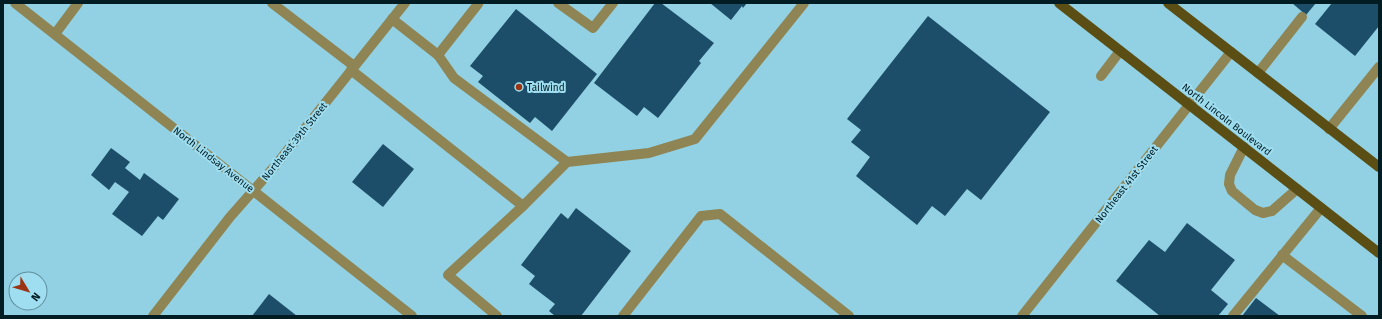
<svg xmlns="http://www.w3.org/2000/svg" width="1382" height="319" font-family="'Fira Sans',sans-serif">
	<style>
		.building { fill: #1d4e69 }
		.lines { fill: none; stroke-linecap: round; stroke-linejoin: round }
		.service { stroke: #8f8454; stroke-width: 10 }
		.minor { stroke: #8f8454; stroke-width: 10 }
		.primary { stroke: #5a4e14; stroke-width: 10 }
		.poi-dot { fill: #9b3413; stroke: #9edef0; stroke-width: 1.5 }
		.labels { text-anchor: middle; stroke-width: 4; stroke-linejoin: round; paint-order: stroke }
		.poi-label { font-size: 10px; fill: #021c23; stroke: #9edef0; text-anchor: start }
		.street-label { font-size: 10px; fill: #021c23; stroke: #9edef0 }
	</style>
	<rect width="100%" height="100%" fill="#91d1e3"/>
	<g class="building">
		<path d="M 655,3 L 661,3 L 714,43 L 699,61 L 701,63 L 658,118 L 644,107 L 637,116 L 594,83 Z"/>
		<path d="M 710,3 L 747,3 L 743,8 L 742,6 L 731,20 Z"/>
		<path d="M 1292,3 L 1316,3 L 1306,15 Z"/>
		<path d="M 1332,3 L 1379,3 L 1379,26 L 1355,56 L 1315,24 Z"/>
		<path d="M 516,9 L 597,74 L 552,131 L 535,117 L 530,123 L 478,82 L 483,76 L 470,66 Z"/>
		<path d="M 928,16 L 1050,112 L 981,200 L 967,189 L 945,216 L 932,206 L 917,225 L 856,176 L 870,157 L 851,142 L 861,130 L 847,119 Z"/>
		<path d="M 383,144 L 414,169 L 383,207 L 352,182 Z"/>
		<path d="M 111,148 L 130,162 L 125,168 L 140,180 L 144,173 L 179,199 L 163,220 L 158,216 L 142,236 L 112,214 L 129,192 L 115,182 L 109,190 L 91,175 Z"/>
		<path d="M 576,208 L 631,251 L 581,316 L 555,316 L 549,311 L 555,304 L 529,284 L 535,276 L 521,265 L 561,213 L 568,219 Z"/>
		<path d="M 1187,223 L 1235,260 L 1211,290 L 1228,304 L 1218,316 L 1160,316 L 1116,281 L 1149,240 L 1165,252 Z"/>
		<path d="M 269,294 L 297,316 L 252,316 Z"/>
		<path d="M 1256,298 L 1280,316 L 1242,316 Z"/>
	</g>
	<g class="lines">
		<g class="service">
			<path d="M 272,3 L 354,66"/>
			<path d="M 558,3 L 593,28 L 613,3"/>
			<path d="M 392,19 L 438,55 L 478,4 L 477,3"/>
			<path d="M 55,34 L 78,3"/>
			<path d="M 438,55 L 454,78 L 567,162"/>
			<path d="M 351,70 L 523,206"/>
			<path d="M 1258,73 L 1302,17"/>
			<path d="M 1101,76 L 1120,51"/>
			<path d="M 1329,129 L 1379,67"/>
			<path d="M 1244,147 L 1230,175 L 1229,184 L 1232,191 L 1255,210 L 1263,213 L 1272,211 L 1297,189"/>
			<path d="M 1282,255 L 1362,316"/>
			<path d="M 497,316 L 448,275 L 523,206 L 567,162 L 649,153 L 695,139 L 804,3"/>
			<path d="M 623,316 L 701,216 L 720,214 L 849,316"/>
			<path d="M 1233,316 L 1321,208"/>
		</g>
		<g class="minor">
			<path d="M 15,3 L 412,316"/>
			<path d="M 153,316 L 230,217 L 275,166 L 405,3"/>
			<path d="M 1022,316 L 1231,52"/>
		</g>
		<g class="primary">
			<path d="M 1059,3 L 1379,253"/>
			<path d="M 1168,3 L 1379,167"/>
		</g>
	</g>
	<circle class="poi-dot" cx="519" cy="87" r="4"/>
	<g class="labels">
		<g class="poi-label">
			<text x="527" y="91">Tailwind</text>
		</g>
		<g class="street-label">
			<text transform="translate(1227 119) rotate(38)" y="4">North Lincoln Boulevard</text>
			<text transform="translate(294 141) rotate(-51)" y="4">Northeast 39th Street</text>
			<text transform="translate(214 159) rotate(38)" y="4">North Lindsay Avenue</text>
			<text transform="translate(1126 184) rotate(-52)" y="4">Northeast 41st Street</text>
		</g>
	</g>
	<rect width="1382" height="319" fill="none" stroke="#021c23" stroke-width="8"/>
	<g transform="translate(28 291) rotate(128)"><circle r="19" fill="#9edef0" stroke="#60909e"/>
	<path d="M0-3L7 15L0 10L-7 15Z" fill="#9b3413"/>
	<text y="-6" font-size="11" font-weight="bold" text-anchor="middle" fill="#021c23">N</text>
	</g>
</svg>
